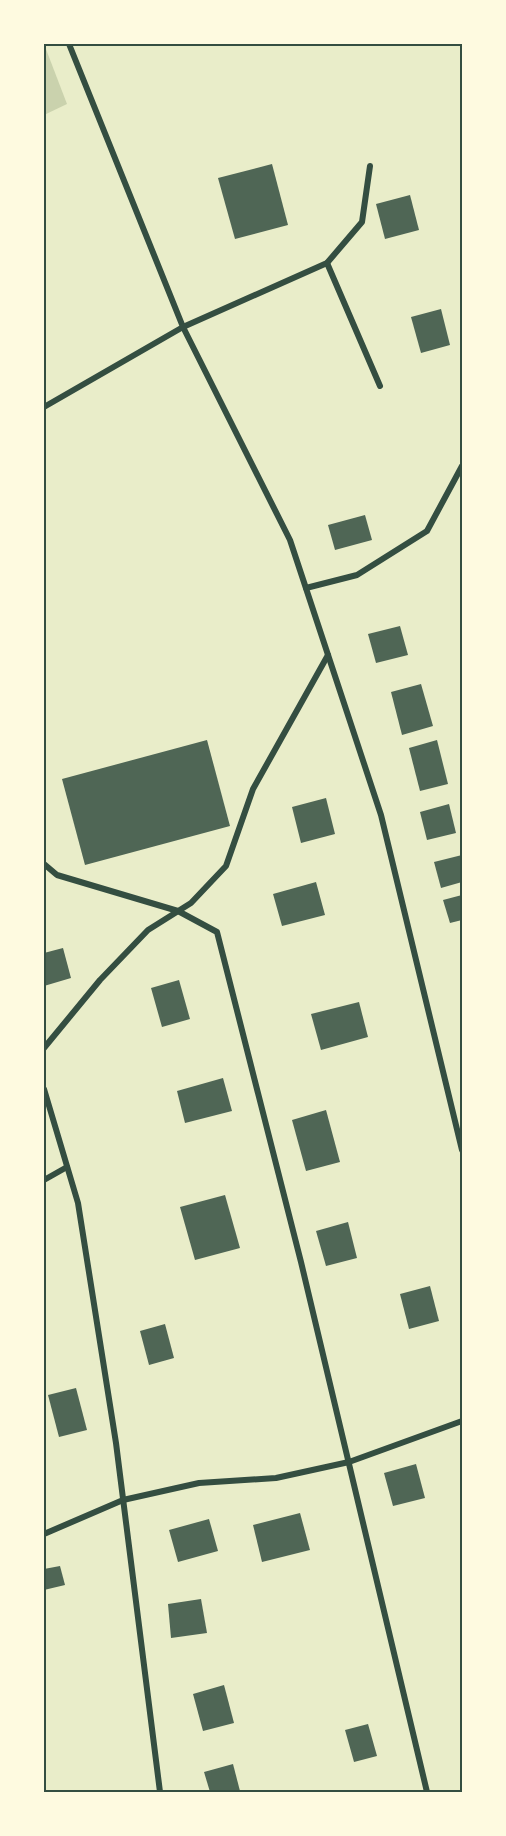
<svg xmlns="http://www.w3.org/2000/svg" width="506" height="1836" font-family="'Open Sans',sans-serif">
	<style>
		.green { fill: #cad2ad }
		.building { fill: #4f6655 }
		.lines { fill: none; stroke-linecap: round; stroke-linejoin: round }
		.minor { stroke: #344e41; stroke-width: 6 }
		.neatline { fill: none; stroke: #344e41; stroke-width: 2 }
	</style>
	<rect width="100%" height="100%" fill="#e9edc9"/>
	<path class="green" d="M 44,44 L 67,104 L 44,115 Z"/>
	<g class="building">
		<path d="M 272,164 L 288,225 L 235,239 L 218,178 Z"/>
		<path d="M 410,195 L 419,230 L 385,239 L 376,204 Z"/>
		<path d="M 441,309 L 450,345 L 421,353 L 411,317 Z"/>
		<path d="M 365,515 L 372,540 L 335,550 L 328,525 Z"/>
		<path d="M 400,626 L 408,655 L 376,663 L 368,634 Z"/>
		<path d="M 421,684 L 433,726 L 402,735 L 391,692 Z"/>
		<path d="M 207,740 L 230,826 L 85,865 L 62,779 Z"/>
		<path d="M 437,740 L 448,784 L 420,791 L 409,748 Z"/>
		<path d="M 326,798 L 335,834 L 301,843 L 292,807 Z"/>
		<path d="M 449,804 L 456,833 L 427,840 L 420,812 Z"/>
		<path d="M 462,855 L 462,882 L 441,888 L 434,862 Z"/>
		<path d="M 316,882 L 325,915 L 282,926 L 273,894 Z"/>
		<path d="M 462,895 L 462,920 L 450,923 L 443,900 Z"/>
		<path d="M 63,948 L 71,978 L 44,986 L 44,953 Z"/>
		<path d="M 179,980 L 190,1019 L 162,1027 L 151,988 Z"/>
		<path d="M 359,1002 L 368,1037 L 321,1050 L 311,1014 Z"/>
		<path d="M 223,1078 L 232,1111 L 185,1123 L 177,1091 Z"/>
		<path d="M 326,1110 L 340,1162 L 306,1171 L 292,1120 Z"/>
		<path d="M 225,1195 L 240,1248 L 195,1260 L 180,1207 Z"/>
		<path d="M 348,1222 L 357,1258 L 326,1266 L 316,1231 Z"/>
		<path d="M 430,1286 L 439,1321 L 409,1329 L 400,1294 Z"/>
		<path d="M 165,1324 L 174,1358 L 149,1365 L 140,1331 Z"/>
		<path d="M 76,1388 L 87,1430 L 59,1437 L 48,1395 Z"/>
		<path d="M 416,1464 L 425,1498 L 393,1506 L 384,1473 Z"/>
		<path d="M 300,1513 L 310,1550 L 262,1562 L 253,1525 Z"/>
		<path d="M 209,1519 L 218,1551 L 178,1562 L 169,1530 Z"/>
		<path d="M 60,1566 L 65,1585 L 44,1590 L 44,1569 Z"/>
		<path d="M 201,1599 L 207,1633 L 171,1638 L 168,1604 Z"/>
		<path d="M 224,1685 L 234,1723 L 203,1731 L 193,1694 Z"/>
		<path d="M 368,1724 L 377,1756 L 354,1762 L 345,1730 Z"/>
		<path d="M 233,1764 L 240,1791 L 210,1792 L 204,1772 Z"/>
	</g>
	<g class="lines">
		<g class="minor">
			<path d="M 69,44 L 183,327 L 290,540 L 381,815 L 462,1150"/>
			<path d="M 327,263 L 380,386"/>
			<path d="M 44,407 L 183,327 L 327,263 L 362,222 L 370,166"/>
			<path d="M 306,588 L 357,575 L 427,531 L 462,466"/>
			<path d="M 44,864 L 57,875 L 178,911 L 217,932 L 301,1262 L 427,1792"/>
			<path d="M 44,1048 L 100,980 L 148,930 L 191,903 L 226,866 L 253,789 L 328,655"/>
			<path d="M 44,1089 L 78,1203 L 116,1443 L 160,1792"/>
			<path d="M 44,1180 L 67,1167"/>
			<path d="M 44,1534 L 123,1500 L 199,1483 L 276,1478 L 349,1462 L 462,1421"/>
		</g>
	</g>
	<rect width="506" height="1836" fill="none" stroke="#fefae0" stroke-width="90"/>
	<rect x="45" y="45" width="416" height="1746" class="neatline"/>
</svg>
